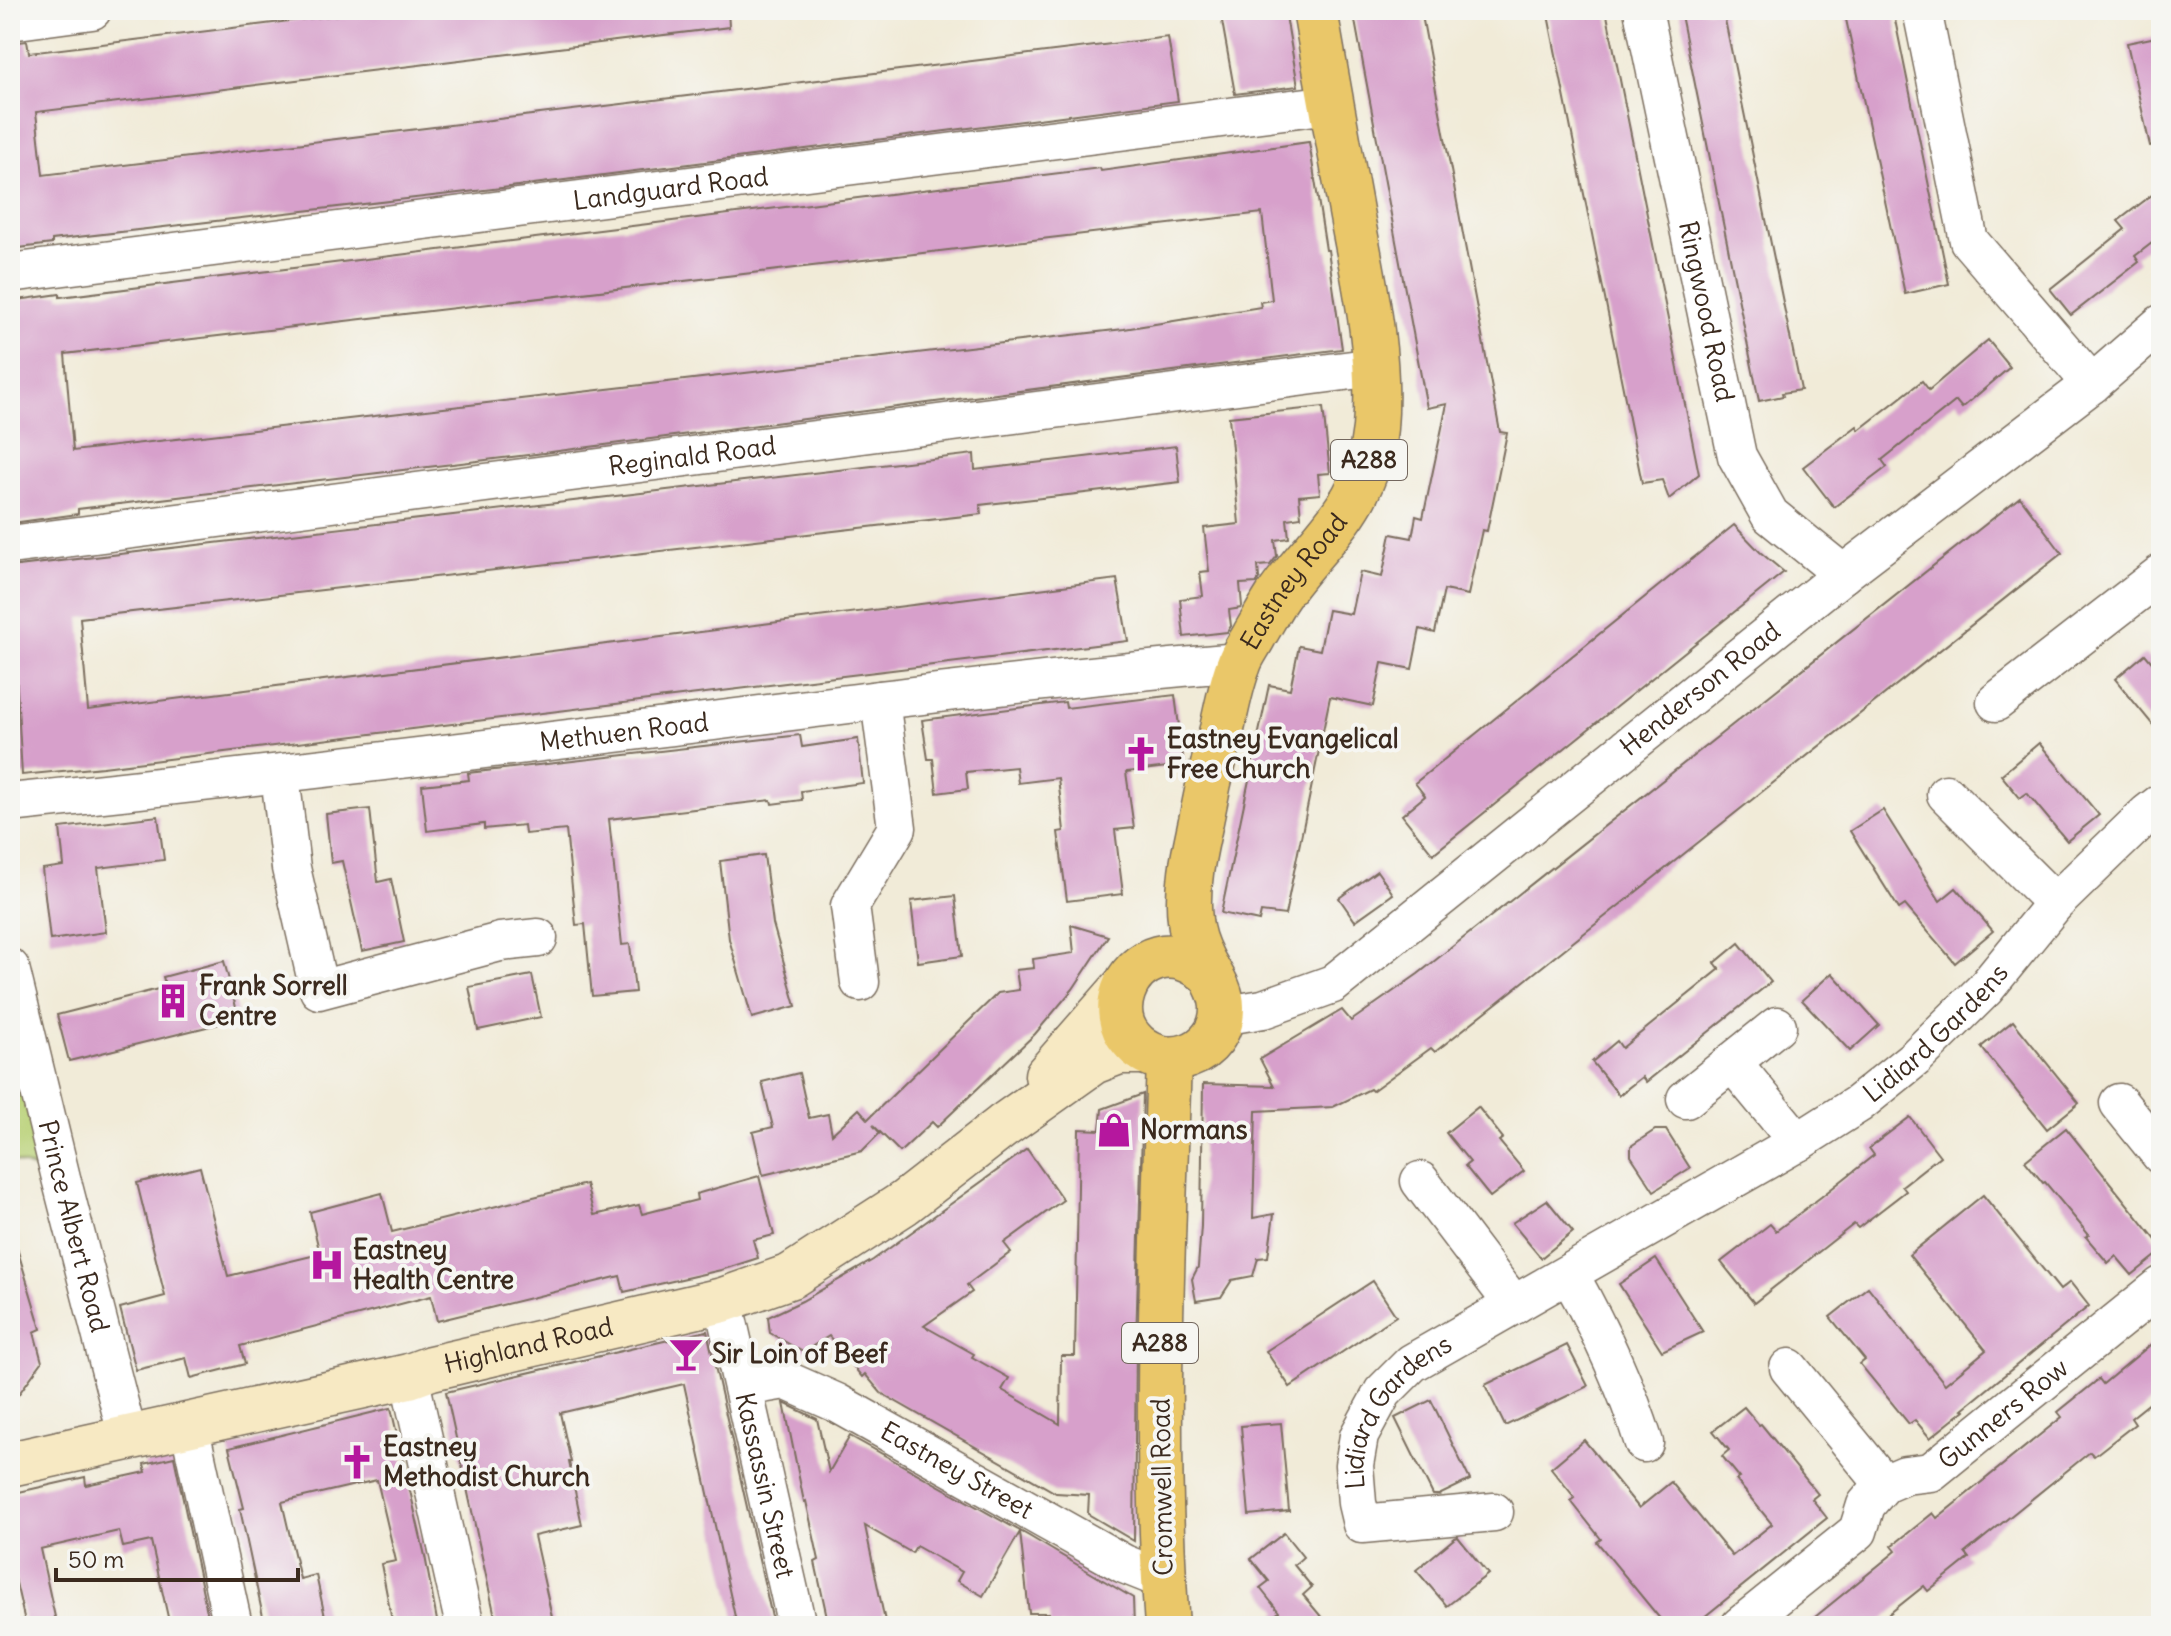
<svg xmlns="http://www.w3.org/2000/svg" width="2171" height="1636" font-family="Delius,sans-serif">
	<style>
		.green { fill: #b9d177; stroke: #7a7e4a; stroke-width: 2 }
		.building { fill: #d7a0cb; fill-rule: evenodd }
		.lines { fill: none; stroke-linecap: round; stroke-linejoin: round }
		.minor-casing { stroke: #7b6e5f; stroke-width: 41 }
		.secondary-casing { stroke: #7b6e5f; stroke-width: 47 }
		.primary-casing { stroke: #7b6e5f; stroke-width: 47 }
		.minor { stroke: #fff; stroke-width: 38 }
		.secondary { stroke: #f7e9c3; stroke-width: 44 }
		.primary { stroke: #eac769; stroke-width: 44 }
		.labels { text-anchor: middle; stroke-width: 8; stroke-linejoin: round; paint-order: stroke }
		.shield { fill: #f6f6f2; stroke: #73675e; stroke-width: 2 }
		.shield-label { font-size: 24px; font-weight: bold; fill: #3b2a1e }
		.street-label { font-size: 26px; fill: #3b2a1e; stroke: #f6f6f2 }
		.poi-label { font-size: 26px; font-weight: bold; fill: #3b2a1e; stroke: #f6f6f2; text-anchor: start }
	</style>
	<rect width="100%" height="100%" fill="#f6f6f2"/>
	<filter id="ink" filterUnits="userSpaceOnUse"><feTurbulence type="fractalNoise" baseFrequency=".0125" numOctaves="2"/><feDisplacementMap in="SourceGraphic" scale="16" xChannelSelector="R" yChannelSelector="G"/><feConvolveMatrix kernelMatrix="1 2 1 2 8 2 1 2 1" color-interpolation-filters="sRGB"/></filter>
	<filter id="wash" filterUnits="userSpaceOnUse"><feTurbulence type="fractalNoise" baseFrequency=".006" numOctaves="4" result="noise"/><feDisplacementMap in="SourceGraphic" scale="32" xChannelSelector="R" yChannelSelector="G"/><feGaussianBlur stdDeviation="1.8" result="paint"/><feColorMatrix in="noise" values="0 0 0 0 0 0 0 0 0 0 0 0 0 0 0 0 0 1.4 0 .05"/><feComposite in="paint" operator="in"/></filter>
	<g filter="url(#wash)">
		<rect width="100%" height="100%" fill="#f1ebd8"/>
		<path class="green" d="M 10,968 L 61,1178 L 10,1160 Z"/>
		<g id="blocks">
			<g class="building">
				<path d="M 378,10 L 728,10 L 729,27 L 36,112 L 43,175 L 1168,37 L 1178,101 L 510,187 L 52,240 L 52,244 L 10,249 L 10,43 L 27,41 L 29,53 Z"/>
				<path d="M 1220,10 L 1285,10 L 1298,86 L 1235,94 Z"/>
				<path d="M 1353,10 L 1421,10 L 1500,432 L 1507,433 L 1487,531 L 1482,530 L 1468,595 L 1444,590 L 1435,633 L 1420,629 L 1412,669 L 1382,663 L 1373,706 L 1330,697 L 1285,915 L 1261,912 L 1259,921 L 1221,913 L 1269,685 L 1290,689 L 1299,646 L 1320,650 L 1328,610 L 1351,614 L 1360,572 L 1382,577 L 1391,534 L 1412,538 L 1416,516 L 1423,518 L 1447,404 L 1427,408 Z"/>
				<path d="M 1547,10 L 1606,10 L 1699,474 L 1669,499 L 1662,480 L 1642,483 Z"/>
				<path d="M 1680,10 L 1723,10 L 1801,390 L 1782,393 L 1783,396 L 1759,401 Z"/>
				<path d="M 1844,10 L 1893,10 L 1949,284 L 1905,294 Z"/>
				<path d="M 2161,36 L 2161,145 L 2150,146 L 2127,43 Z"/>
				<path d="M 1309,142 L 1326,250 L 1328,250 L 1342,349 L 528,455 L 78,509 L 78,514 L 12,523 L 10,301 L 60,294 L 60,297 L 1100,168 L 1101,171 ZM 1262,213 L 1272,300 L 1260,302 L 1261,307 L 1124,329 L 73,451 L 65,354 Z"/>
				<path d="M 2161,188 L 2161,236 L 2135,256 L 2139,262 L 2071,315 L 2050,289 L 2125,229 L 2118,221 Z"/>
				<path d="M 1988,340 L 2010,367 L 1962,408 L 1956,401 L 1882,460 L 1887,467 L 1834,507 L 1803,467 L 1857,426 L 1859,430 L 1922,381 L 1929,390 Z"/>
				<path d="M 1323,407 L 1330,473 L 1318,474 L 1320,494 L 1299,496 L 1301,517 L 1287,519 L 1289,538 L 1275,540 L 1277,556 L 1270,565 L 1258,566 L 1259,578 L 1257,583 L 1240,584 L 1242,606 L 1241,608 L 1229,610 L 1231,626 L 1227,632 L 1184,637 L 1180,599 L 1203,596 L 1200,572 L 1209,571 L 1204,528 L 1239,524 L 1229,417 Z"/>
				<path d="M 1176,446 L 1180,482 L 980,505 L 981,514 L 80,618 L 88,710 L 1117,579 L 1128,641 L 103,767 L 22,775 L 10,567 L 974,454 L 975,470 Z"/>
				<path d="M 2020,497 L 2062,553 L 1435,1052 L 1431,1048 L 1372,1091 L 1370,1089 L 1333,1107 L 1256,1111 L 1253,1218 L 1274,1214 L 1268,1257 L 1258,1258 L 1253,1276 L 1232,1280 L 1221,1297 L 1196,1301 L 1192,1279 L 1198,1267 L 1201,1226 L 1203,1084 L 1274,1086 L 1260,1059 L 1342,1010 L 1351,1021 L 1418,974 Z"/>
				<path d="M 1734,525 L 1760,552 L 1784,572 L 1433,854 L 1402,815 L 1425,796 L 1415,783 Z"/>
				<path d="M 2145,654 L 2161,673 L 2161,735 L 2115,679 Z"/>
				<path d="M 1175,695 L 1184,765 L 1126,772 L 1134,828 L 1115,830 L 1123,894 L 1067,901 L 1058,832 L 1064,831 L 1058,778 L 1018,783 L 1016,767 L 966,772 L 968,789 L 937,793 L 933,759 L 928,759 L 922,720 L 1065,702 L 1066,708 Z"/>
				<path d="M 800,735 L 802,747 L 858,739 L 863,783 L 801,791 L 802,800 L 772,804 L 771,800 L 609,819 L 622,945 L 630,944 L 635,992 L 592,996 L 585,924 L 576,925 L 566,830 L 525,834 L 524,825 L 484,829 L 484,824 L 427,831 L 422,785 L 469,780 L 468,773 Z"/>
				<path d="M 2039,743 L 2099,815 L 2067,841 L 2027,793 L 2020,798 L 2001,775 Z"/>
				<path d="M 370,809 L 378,882 L 391,879 L 404,942 L 362,951 L 342,861 L 331,863 L 326,814 Z"/>
				<path d="M 1883,810 L 1940,901 L 1956,888 L 1993,931 L 1955,963 L 1905,905 L 1899,909 L 1850,831 Z"/>
				<path d="M 158,816 L 164,860 L 98,868 L 106,932 L 50,940 L 42,869 L 64,866 L 60,828 Z"/>
				<path d="M 764,855 L 773,924 L 796,1006 L 752,1018 L 729,939 L 720,861 Z"/>
				<path d="M 1377,871 L 1393,894 L 1355,921 L 1339,898 Z"/>
				<path d="M 955,896 L 962,956 L 918,962 L 911,901 Z"/>
				<path d="M 1071,925 L 1108,936 L 1073,989 L 1035,1034 L 937,1127 L 932,1122 L 900,1152 L 873,1125 L 880,1133 L 862,1151 L 763,1175 L 753,1132 L 773,1127 L 762,1082 L 799,1073 L 809,1118 L 828,1114 L 832,1134 L 859,1109 L 868,1119 L 998,993 L 1019,990 L 1016,970 L 1034,968 L 1033,959 L 1074,953 Z"/>
				<path d="M 1739,943 L 1771,982 L 1646,1082 L 1642,1077 L 1619,1095 L 1592,1062 L 1617,1041 L 1622,1048 L 1720,969 L 1715,963 Z"/>
				<path d="M 224,961 L 239,1019 L 69,1061 L 57,1015 L 166,987 L 163,977 Z"/>
				<path d="M 1832,973 L 1879,1025 L 1850,1051 L 1802,1000 Z"/>
				<path d="M 532,975 L 541,1017 L 478,1030 L 469,987 Z"/>
				<path d="M 2013,1021 L 2079,1103 L 2047,1129 L 1981,1047 Z"/>
				<path d="M 1143,1094 L 1136,1342 L 1134,1541 L 1088,1514 L 1089,1495 L 1056,1493 L 881,1393 L 865,1374 L 862,1377 L 829,1336 L 803,1352 L 770,1333 L 768,1317 L 802,1301 L 873,1260 L 1027,1149 L 1063,1200 L 1004,1243 L 1011,1252 L 967,1285 L 972,1292 L 924,1326 L 974,1354 L 972,1357 L 1009,1378 L 1002,1390 L 1060,1424 L 1061,1356 L 1075,1356 L 1079,1129 L 1100,1130 L 1102,1109 Z"/>
				<path d="M 1478,1107 L 1503,1138 L 1499,1141 L 1524,1171 L 1490,1197 L 1465,1166 L 1470,1162 L 1446,1133 Z"/>
				<path d="M 1910,1117 L 1940,1156 L 1902,1186 L 1906,1191 L 1858,1228 L 1854,1224 L 1754,1303 L 1721,1262 L 1770,1224 L 1776,1231 L 1821,1197 L 1874,1155 L 1869,1148 Z"/>
				<path d="M 2066,1128 L 2161,1246 L 2161,1252 L 2132,1275 L 2116,1256 L 2108,1263 L 2086,1237 L 2089,1235 L 2045,1182 L 2043,1183 L 2025,1161 Z"/>
				<path d="M 1655,1130 L 1666,1130 L 1690,1168 L 1654,1191 L 1631,1156 L 1631,1146 Z"/>
				<path d="M 200,1167 L 228,1276 L 320,1254 L 310,1212 L 382,1193 L 392,1232 L 586,1184 L 594,1215 L 639,1205 L 642,1214 L 697,1200 L 696,1194 L 759,1176 L 774,1235 L 753,1240 L 758,1258 L 721,1270 L 624,1292 L 620,1276 L 437,1321 L 431,1296 L 240,1346 L 245,1364 L 191,1378 L 186,1358 L 136,1370 L 120,1308 L 165,1296 L 137,1183 Z"/>
				<path d="M 1983,1195 L 2060,1290 L 2070,1282 L 2089,1306 L 1963,1409 L 1965,1410 L 1930,1438 L 1915,1420 L 1909,1424 L 1860,1364 L 1865,1360 L 1830,1317 L 1868,1287 L 1945,1384 L 1986,1350 L 1909,1255 Z"/>
				<path d="M 1547,1200 L 1573,1232 L 1541,1258 L 1512,1223 Z"/>
				<path d="M 17,1248 L 41,1329 L 34,1332 L 42,1362 L 10,1406 L 10,1249 Z"/>
				<path d="M 1656,1259 L 1703,1332 L 1662,1351 L 1619,1284 Z"/>
				<path d="M 1373,1281 L 1396,1316 L 1290,1387 L 1266,1351 Z"/>
				<path d="M 707,1331 L 774,1626 L 737,1626 L 684,1384 L 560,1413 L 571,1462 L 569,1462 L 582,1525 L 534,1536 L 554,1626 L 497,1626 L 446,1392 Z"/>
				<path d="M 2161,1336 L 2161,1394 L 2131,1418 L 2135,1424 L 2094,1456 L 2090,1452 L 1965,1553 L 1969,1558 L 1928,1591 L 1924,1586 L 1874,1626 L 1804,1626 L 1896,1551 L 1892,1546 L 1933,1513 L 1937,1518 L 2062,1417 L 2058,1412 L 2099,1379 L 2103,1384 Z"/>
				<path d="M 1567,1345 L 1588,1386 L 1505,1426 L 1485,1385 Z"/>
				<path d="M 1431,1400 L 1470,1480 L 1439,1495 L 1433,1495 L 1395,1418 Z"/>
				<path d="M 784,1403 L 817,1419 L 829,1472 L 850,1436 L 1029,1536 L 1133,1598 L 1134,1626 L 1050,1626 L 1049,1613 L 1029,1613 L 1020,1532 L 983,1596 L 957,1581 L 962,1572 L 916,1546 L 912,1553 L 865,1526 L 886,1626 L 829,1626 L 815,1562 L 819,1560 L 806,1501 L 804,1502 Z"/>
				<path d="M 1744,1407 L 1759,1425 L 1761,1424 L 1818,1494 L 1812,1499 L 1827,1518 L 1693,1626 L 1666,1626 L 1597,1542 L 1601,1539 L 1571,1501 L 1575,1498 L 1551,1468 L 1584,1440 L 1639,1508 L 1671,1482 L 1732,1556 L 1772,1524 L 1736,1480 L 1740,1478 L 1722,1456 L 1729,1450 L 1713,1431 Z"/>
				<path d="M 391,1408 L 425,1556 L 438,1626 L 393,1626 L 381,1564 L 396,1561 L 377,1480 L 282,1502 L 300,1579 L 316,1575 L 327,1626 L 265,1626 L 240,1509 L 244,1508 L 229,1448 Z"/>
				<path d="M 1281,1423 L 1289,1511 L 1249,1515 L 1241,1426 Z"/>
				<path d="M 174,1457 L 210,1626 L 170,1626 L 151,1541 L 123,1547 L 119,1531 L 40,1549 L 57,1626 L 26,1626 L 10,1557 L 10,1494 L 85,1477 L 86,1485 L 146,1472 L 144,1464 Z"/>
				<path d="M 1284,1533 L 1303,1557 L 1294,1565 L 1312,1587 L 1303,1595 L 1329,1626 L 1261,1626 L 1279,1612 L 1260,1588 L 1269,1581 L 1251,1559 Z"/>
				<path d="M 1458,1537 L 1488,1574 L 1447,1606 L 1416,1570 L 1455,1538 Z"/>
			</g>
		</g>
	</g>
	<g filter="url(#ink)">
		<use href="#blocks" fill-opacity="0" stroke="#7b6e5f" stroke-width="2"/>
		<g class="lines">
			<g class="minor-casing">
				<g id="minor">
					<path id="s1" d="M 1643,10 L 1737,456 L 1770,515 L 1843,574"/>
					<path d="M 1922,10 L 1969,241 L 2092,384"/>
					<path d="M 10,21 L 92,10"/>
					<path id="s2" d="M 10,273 L 1331,104"/>
					<path id="s3" d="M 10,545 L 1375,367"/>
					<path d="M 1996,702 L 2161,574"/>
					<path d="M 280,775 L 291,868 L 319,990 L 500,942 L 538,938"/>
					<path d="M 1946,794 L 2055,903"/>
					<path id="s4" d="M 10,803 C 229,780 447,754 665,727 C 856,703 1047,678 1239,662"/>
					<path id="s5" d="M 10,968 L 61,1178 L 128,1438"/>
					<path d="M 860,982 L 850,906 L 897,828 L 880,700"/>
					<path id="s6" d="M 1221,1016 L 1263,1009 L 1333,984 L 1843,574 L 2092,384 L 2161,324"/>
					<path d="M 1732,1062 L 1798,1142"/>
					<path d="M 1686,1099 L 1777,1026"/>
					<path d="M 2119,1103 L 2161,1155"/>
					<path d="M 1420,1181 L 1514,1305"/>
					<path d="M 1569,1274 C 1599,1328 1626,1385 1644,1443"/>
					<path id="s7" d="M 723,1300 L 797,1626"/>
					<path d="M 1789,1368 L 1884,1484"/>
					<path d="M 409,1376 L 465,1626"/>
					<path id="s8" d="M 744,1387 L 785,1380 L 837,1403 L 1124,1564 L 1164,1580"/>
					<path d="M 189,1425 L 233,1626"/>
					<path id="s9" d="M 1494,1512 L 1362,1524 L 1357,1503 L 1354,1465 L 1359,1436 L 1383,1392 L 1412,1363 L 1798,1142 L 1858,1104 L 1915,1058 L 1985,989 L 2055,903 L 2148,813 L 2161,803"/>
					<path id="s10" d="M 1740,1626 L 1858,1531 L 1866,1505 L 1884,1484 L 1905,1475 L 1931,1472 L 2161,1286"/>
				</g>
			</g>
			<g class="secondary-casing">
				<g id="secondary">
					<path d="M 1047,1075 L 1124,987"/>
					<path id="s11" d="M 10,1464 L 409,1376 L 431,1368 L 723,1300 L 791,1276 L 904,1203 L 1003,1126 L 1093,1062 L 1119,1052 L 1144,1052"/>
				</g>
			</g>
			<g class="primary-casing">
				<g id="primary">
					<path id="s12" d="M 1208,972 C 1193,961 1177,953 1158,958 C 1124,967 1108,1012 1131,1039 C 1162,1077 1223,1056 1222,1007 C 1222,989 1209,974 1202,959 C 1196,947 1191,933 1190,920 C 1186,887 1194,853 1201,821 C 1207,790 1214,759 1222,729 C 1227,707 1231,684 1239,664 C 1242,654 1250,644 1255,634 C 1263,621 1270,607 1279,594 C 1321,535 1367,508 1375,428 C 1381,359 1366,290 1353,222 C 1340,151 1327,81 1315,10"/>
					<path d="M 1167,1626 C 1153,1438 1163,1248 1169,1060"/>
				</g>
			</g>
			<use href="#minor" class="minor"/>
			<use href="#secondary" class="secondary"/>
			<use href="#primary" class="primary"/>
		</g>
	</g>
	<defs>
		<g id="church-bare" transform="scale(2.76)"><path d="M-1.2-6h2.4v3.5h3.3v2.4h-3.3V6h-2.4V-.1h-3.3v-2.4h3.3Z" fill="#b5179e" stroke="#f6f6f2" stroke-width="2.5" paint-order="stroke"/></g>
		<g id="building-bare" transform="scale(2.76)"><path d="M-4-6H4V6H1V3H-1V6H-4ZM-2.5-4.3h1.7v1.8h-1.7ZM.8-4.3h1.7v1.8H.8ZM-2.5-1h1.7V.8h-1.7ZM.8-1h1.7V.8H.8Z" fill="#b5179e" stroke="#f6f6f2" stroke-width="2.5" paint-order="stroke"/></g>
		<g id="shop-bare" transform="scale(2.76)"><path d="M-5-2.5h2.3a2.7 3.5 0 0 1 5.4 0H5L5.5 6h-11ZM-1.5-2.5h3a1.5 2.3 0 0 0-3 0Z" fill="#b5179e" stroke="#f6f6f2" stroke-width="2.5" paint-order="stroke"/></g>
		<g id="hospital-bare" transform="scale(2.76)"><path d="M-5-5h3v3.5h4V-5h3V5h-3V1.5h-4V5h-3Z" fill="#b5179e" stroke="#f6f6f2" stroke-width="2.5" paint-order="stroke"/></g>
		<g id="bar-bare" transform="scale(2.76)"><path d="M-6-5H6L.8 .8V4.5H3.5V6h-7V4.5H-.8V.8Z" fill="#b5179e" stroke="#f6f6f2" stroke-width="2.5" paint-order="stroke"/></g>
	</defs>
	<g fill-rule="evenodd">
		<use href="#church-bare" x="1141" y="754"/>
		<use href="#building-bare" x="173" y="1001"/>
		<use href="#shop-bare" x="1114" y="1130"/>
		<use href="#hospital-bare" x="327" y="1265"/>
		<use href="#bar-bare" x="686" y="1354"/>
		<use href="#church-bare" x="357" y="1462"/>
	</g>
	<g class="labels">
		<g class="shield">
			<rect x="1331" y="440" width="76" height="40" rx="6"/>
			<rect x="1122" y="1323" width="76" height="40" rx="6"/>
		</g>
		<g class="shield-label">
			<text x="1369" y="468">A288</text>
			<text x="1160" y="1351">A288</text>
		</g>
		<g class="street-label">
			<text dy="9" stroke="none"><textPath href="#s2" startOffset="666">Landguard Road</textPath></text>
			<text dy="9" stroke="none"><textPath href="#s1" startOffset="308">Ringwood Road</textPath></text>
			<text dy="9" stroke="none"><textPath href="#s3" startOffset="688">Reginald Road</textPath></text>
			<text dy="9" stroke="none"><textPath href="#s12" startOffset="736">Eastney Road</textPath></text>
			<text dy="9" stroke="none"><textPath href="#s6" startOffset="588">Henderson Road</textPath></text>
			<text dy="9" stroke="none"><textPath href="#s4" startOffset="618">Methuen Road</textPath></text>
			<text dy="9" stroke="none"><textPath href="#s9" startOffset="934">Lidiard Gardens</textPath></text>
			<text dy="9" stroke="none"><textPath href="#s5" startOffset="266">Prince Albert Road</textPath></text>
			<text dy="9" stroke="none"><textPath href="#s11" startOffset="532">Highland Road</textPath></text>
			<text dy="9" stroke="none"><textPath href="#s10" startOffset="348">Gunners Row</textPath></text>
			<text dy="9" stroke="none"><textPath href="#s9" startOffset="262">Lidiard Gardens</textPath></text>
			<text dy="9" stroke="none"><textPath href="#s8" startOffset="236">Eastney Street</textPath></text>
			<text dy="9" stroke="none"><textPath href="#s7" startOffset="190">Kassassin Street</textPath></text>
			<text transform="translate(1162 1487) rotate(-91)" y="9">Cromwell Road</text>
		</g>
		<g class="poi-label">
			<text x="1167" y="748">Eastney Evangelical<tspan x="1167" dy="30">Free Church</tspan></text>
			<text x="199" y="995">Frank Sorrell<tspan x="199" dy="30">Centre</tspan></text>
			<text x="1140" y="1139">Normans</text>
			<text x="353" y="1259">Eastney<tspan x="353" dy="30">Health Centre</tspan></text>
			<text x="712" y="1363">Sir Loin of Beef</text>
			<text x="383" y="1456">Eastney<tspan x="383" dy="30">Methodist Church</tspan></text>
		</g>
	</g>
	<rect width="2171" height="1636" fill="none" stroke="#f6f6f2" stroke-width="40"/>
	<path d="M56 1568v12h242v-12" fill="none" stroke="#3b2a1e" stroke-width="4"/>
	<text x="68" y="1568" font-size="24" fill="#3b2a1e" stroke="#f6f6f2" stroke-width="6" paint-order="stroke">50 m</text>
</svg>
